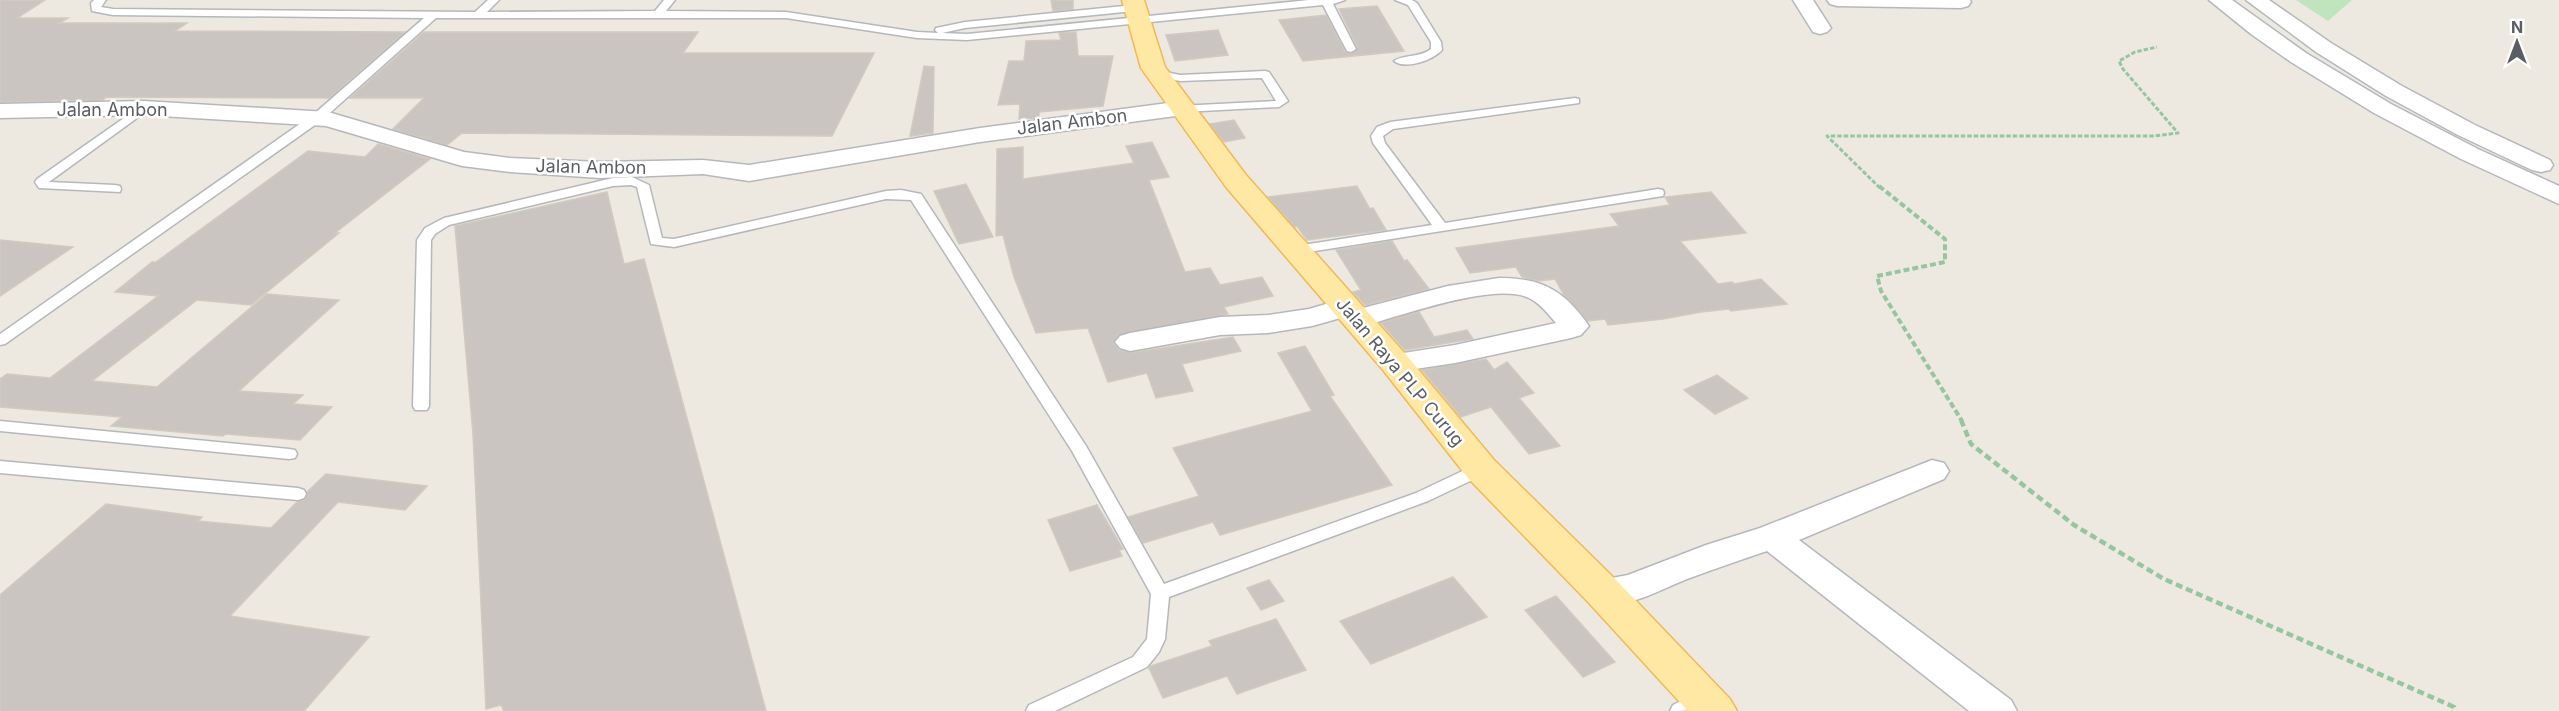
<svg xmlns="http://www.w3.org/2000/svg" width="2559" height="711" font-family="Inter,sans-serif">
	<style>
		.green { fill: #c0e5bd }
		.building { fill: #cac5c0; stroke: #d1cabf; stroke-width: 1.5 }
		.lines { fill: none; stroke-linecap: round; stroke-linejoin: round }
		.service-casing { stroke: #b4b8bc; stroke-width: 3 }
		.minor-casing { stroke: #b4b8bc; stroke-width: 3 }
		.primary-casing { stroke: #f2b855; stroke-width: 3 }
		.path-far2 { stroke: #96c69f; stroke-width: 3; stroke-dasharray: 4.5 2; stroke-linecap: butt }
		.path-far1 { stroke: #96c69f; stroke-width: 4; stroke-dasharray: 6 3; stroke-linecap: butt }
		.path { stroke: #96c69f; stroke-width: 4.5; stroke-dasharray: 7 4; stroke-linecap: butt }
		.service { fill: #fff; fill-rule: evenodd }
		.minor { fill: #fff; fill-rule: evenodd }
		.primary { fill: #ffe8a4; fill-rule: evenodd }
		.labels { text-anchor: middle; stroke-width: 5; stroke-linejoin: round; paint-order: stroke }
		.street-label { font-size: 18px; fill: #5a5e62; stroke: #fff }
	</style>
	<rect width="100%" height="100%" fill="#ede9e1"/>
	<path class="green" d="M 2296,0 L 2352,0 L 2328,21 Z"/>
	<g class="building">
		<path d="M 0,0 L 45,0 L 17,18 L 68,18 L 59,23 L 187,23 L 175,31 L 405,32 L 329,98 L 106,97 L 103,100 L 0,102 Z"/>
		<path d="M 1051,0 L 1073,0 L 1073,9 L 1053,11 Z"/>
		<path d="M 1377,6 L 1404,51 L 1303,61 L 1279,20 L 1326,15 L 1345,52 L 1350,54 L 1358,48 L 1339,9 Z"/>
		<path d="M 1218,30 L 1228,55 L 1175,61 L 1166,35 Z"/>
		<path d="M 424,32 L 698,32 L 683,53 L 874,53 L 832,136 L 462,133 L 447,145 L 393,129 L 424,98 L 350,98 Z"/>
		<path d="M 1076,32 L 1078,56 L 1113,56 L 1103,106 L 1039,112 L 1039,118 L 1019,119 L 1020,104 L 998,105 L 1009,61 L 1024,61 L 1026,41 L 1061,40 L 1059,33 Z"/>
		<path d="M 924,66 L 934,67 L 933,133 L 910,136 Z"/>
		<path d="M 1234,120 L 1245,138 L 1224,142 L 1210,124 Z"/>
		<path d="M 1152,142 L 1169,177 L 1149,180 L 1185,272 L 1210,268 L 1220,285 L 1262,277 L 1273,296 L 1224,307 L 1228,314 L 1118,335 L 1113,343 L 1119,350 L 1130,353 L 1233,337 L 1241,351 L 1182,364 L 1193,391 L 1156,398 L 1147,373 L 1108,382 L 1088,328 L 1036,333 L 1014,277 L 1003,235 L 996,236 L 997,149 L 1023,147 L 1023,179 L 1134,163 L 1126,146 Z"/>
		<path d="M 378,144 L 430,159 L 335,233 L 339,233 L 251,305 L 197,300 L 92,381 L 157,387 L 267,294 L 339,300 L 239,391 L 303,395 L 293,404 L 332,407 L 300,440 L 226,434 L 223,436 L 111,426 L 122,417 L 0,407 L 0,379 L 7,374 L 50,378 L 158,296 L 115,292 L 152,262 L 156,262 L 308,151 L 365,157 Z"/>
		<path d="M 966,184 L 993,237 L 959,244 L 934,191 Z"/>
		<path d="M 1357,186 L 1370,209 L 1373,208 L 1386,230 L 1307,240 L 1297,226 L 1295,227 L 1268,197 Z"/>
		<path d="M 607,192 L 624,264 L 644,259 L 766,711 L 504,711 L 501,705 L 486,709 L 473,434 L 455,226 Z"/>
		<path d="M 1711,192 L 1746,233 L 1680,241 L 1718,284 L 1732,282 L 1734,284 L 1761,279 L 1787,304 L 1731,311 L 1729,309 L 1701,312 L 1663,319 L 1608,325 L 1605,319 L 1588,321 L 1564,295 L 1555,279 L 1539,281 L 1522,277 L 1516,267 L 1470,273 L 1456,248 L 1619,226 L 1610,214 L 1670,205 L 1665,197 Z"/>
		<path d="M 0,240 L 73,247 L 0,296 Z"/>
		<path d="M 1392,241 L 1404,261 L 1407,260 L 1429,289 L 1365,305 L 1353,292 L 1361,290 L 1336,250 Z"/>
		<path d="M 1419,312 L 1434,337 L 1467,330 L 1473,339 L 1405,350 L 1381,323 Z"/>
		<path d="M 1305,346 L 1334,395 L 1330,396 L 1392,485 L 1220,535 L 1213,522 L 1143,543 L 1128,517 L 1199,496 L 1173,448 L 1312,411 L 1278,353 Z"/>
		<path d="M 1486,359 L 1494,370 L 1507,362 L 1534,393 L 1519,398 L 1560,446 L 1529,454 L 1491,407 L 1461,417 L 1422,370 Z"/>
		<path d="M 1717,375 L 1748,398 L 1715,414 L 1684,390 Z"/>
		<path d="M 326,474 L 427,486 L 405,510 L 338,502 L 230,616 L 369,637 L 304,711 L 0,711 L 0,595 L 106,504 L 202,517 L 198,521 L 271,528 L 297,502 L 306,499 L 307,492 Z"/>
		<path d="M 1097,505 L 1123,549 L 1119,550 L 1122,556 L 1070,571 L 1048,520 Z"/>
		<path d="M 1453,577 L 1487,617 L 1371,664 L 1340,621 Z"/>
		<path d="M 1269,580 L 1284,601 L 1261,610 L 1247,588 Z"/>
		<path d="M 1556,596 L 1615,662 L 1583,677 L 1525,610 Z"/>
		<path d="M 1276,619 L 1306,670 L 1237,694 L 1227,676 L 1163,698 L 1149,668 L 1151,666 L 1212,646 L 1209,641 Z"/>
	</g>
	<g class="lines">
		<g class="service-casing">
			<g id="service">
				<path d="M 94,0 L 106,0 L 101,7 L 113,9 L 475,12 L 488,0 L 499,0 L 487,12 L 655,11 L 664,0 L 675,0 L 666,11 L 786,12 L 917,32 L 938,33 L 935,30 L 936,28 L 965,22 L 1134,5 L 1139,8 L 1134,11 L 965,28 L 942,33 L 967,34 L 1309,0 L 1345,0 L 1333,4 L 1356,49 L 1351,52 L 1347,51 L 1323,5 L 967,40 L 917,38 L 786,18 L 436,18 L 322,120 L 5,344 L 0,345 L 0,334 L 314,114 L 424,18 L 113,15 L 92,11 L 91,3 Z"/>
				<path d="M 1395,0 L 1412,0 L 1417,3 L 1441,42 L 1442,50 C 1433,60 1406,70 1394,61 C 1405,54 1420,58 1431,49 L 1431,42 L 1408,5 Z"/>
				<path d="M 1156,70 L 1180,75 L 1265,71 L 1269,72 L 1288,101 L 1279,107 L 1183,112 L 1179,110 L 1179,106 L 1276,101 L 1262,78 L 1180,81 L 1152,75 L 1152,71 Z"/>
				<path d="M 1575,98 L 1579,99 L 1579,103 L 1393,129 L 1383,136 L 1385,143 L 1445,223 L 1658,189 L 1663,190 L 1664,193 L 1663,196 L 1296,254 L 1289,250 L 1296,246 L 1432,225 L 1373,143 L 1371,136 L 1377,127 L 1390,122 Z"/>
				<path d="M 144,104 L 150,108 L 148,110 L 49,182 L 115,185 L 120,186 L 121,189 L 120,192 L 39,188 L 35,182 L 37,179 Z"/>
				<path d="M 632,177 L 649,185 L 662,238 L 674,239 L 886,191 L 901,190 L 921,194 L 1086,446 L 1164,584 L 1416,493 L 1475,465 L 1487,465 L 1489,469 L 1487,473 L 1428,501 L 1169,597 L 1165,639 L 1159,652 L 1147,667 L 1055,711 L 1026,711 L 1029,705 L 1133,657 L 1147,639 L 1151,594 L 1072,451 L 911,200 L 886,199 L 674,247 L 651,244 L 637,187 L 631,185 L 613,186 L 449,225 L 435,234 L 431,240 L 429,406 L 427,410 L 415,410 L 413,406 L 417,240 L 425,228 L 444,218 L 613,178 Z"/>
				<path d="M 0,421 L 289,449 L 295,450 L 297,454 L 295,458 L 289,459 L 0,431 Z"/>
				<path d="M 0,461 L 298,488 L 304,490 L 306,494 L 304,498 L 298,500 L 0,473 Z"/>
				<path d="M 1703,690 L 1710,692 L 1713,698 C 1704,711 1686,711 1670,711 L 1673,705 Z"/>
			</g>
		</g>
		<g class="minor-casing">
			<g id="minor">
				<path d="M 1793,0 L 1813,0 L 1831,28 L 1827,32 L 1820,34 L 1813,32 Z"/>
				<path d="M 1827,0 L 1970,0 L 1971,2 L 1968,6 L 1961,8 L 1837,6 L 1830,4 Z"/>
				<path d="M 2209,0 L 2232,0 L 2306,53 L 2391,104 L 2478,149 L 2559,186 L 2559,204 L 2461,159 L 2374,113 L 2291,62 L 2251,34 Z"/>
				<path d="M 2246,0 L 2269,0 L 2331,43 L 2402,86 L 2475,125 L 2550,160 L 2553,165 L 2550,170 L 2541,172 L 2532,170 L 2458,135 L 2386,96 L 2316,52 Z"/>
				<path d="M 144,101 L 328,112 L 464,152 L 510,158 L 600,162 L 703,160 L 749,165 L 980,128 L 1183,101 L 1191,103 L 1195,108 L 1191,113 L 1183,115 L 980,142 L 749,181 L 703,174 L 600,178 L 510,172 L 462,166 L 326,126 L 144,115 L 0,118 L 0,104 Z"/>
				<path d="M 1499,278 C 1542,278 1564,290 1589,326 L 1581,335 L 1571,338 L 1455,363 L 1395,372 L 1384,370 L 1380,363 L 1384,356 L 1455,345 L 1556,323 C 1548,314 1540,303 1529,298 C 1494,281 1395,318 1357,328 L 1347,325 L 1342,319 L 1344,317 L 1312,326 L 1268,333 L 1220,335 L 1130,351 L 1120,348 L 1115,342 L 1120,336 L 1130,333 L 1220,317 L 1268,315 L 1309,309 L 1346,298 L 1356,301 L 1360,307 L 1359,309 L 1448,286 Z"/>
				<path d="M 1932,460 L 1944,463 L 1949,471 L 1944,479 L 1799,540 L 2011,700 L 2017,711 L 1969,711 L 1767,551 C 1740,560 1714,569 1687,579 C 1656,591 1625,612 1590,602 L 1585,592 L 1590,582 L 1628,575 L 1706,545 L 1760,528 Z"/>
			</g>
		</g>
		<g class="primary-casing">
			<path id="primary" d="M 1122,0 L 1144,0 L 1165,67 L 1246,175 L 1407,356 L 1494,460 L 1617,581 L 1730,699 L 1737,711 L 1688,711 L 1589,603 L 1468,478 L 1383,370 L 1226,187 L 1141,68 Z"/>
		</g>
		<path class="path-far2" d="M 1880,188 L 1827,136 L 2154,136 L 2178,133 L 2123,69 L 2119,61 L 2135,52 L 2157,47"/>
		<path class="path-far1" d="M 1879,186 L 1945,239 L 1945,262 L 1877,276 L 1881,291 L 1962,421"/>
		<path class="path" d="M 1961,420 L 1971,444 L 2074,525 L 2164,579 L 2454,707 L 2453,711"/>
		<use href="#service" class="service"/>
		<use href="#minor" class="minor"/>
		<use href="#primary" class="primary"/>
	</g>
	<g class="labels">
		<g class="street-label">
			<text x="112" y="116">Jalan Ambon</text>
			<text transform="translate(1072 122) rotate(-7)" y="6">Jalan Ambon</text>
			<text transform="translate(591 167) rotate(1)" y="6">Jalan Ambon</text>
			<text transform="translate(1400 372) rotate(50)" y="6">Jalan Raya PLP Curug</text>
		</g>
	</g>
	<g transform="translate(2517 42)" stroke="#ffffff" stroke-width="4.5" paint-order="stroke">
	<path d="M0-4.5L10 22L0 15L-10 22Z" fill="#5a5e62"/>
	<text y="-9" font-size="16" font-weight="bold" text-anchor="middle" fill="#5a5e62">N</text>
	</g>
</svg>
